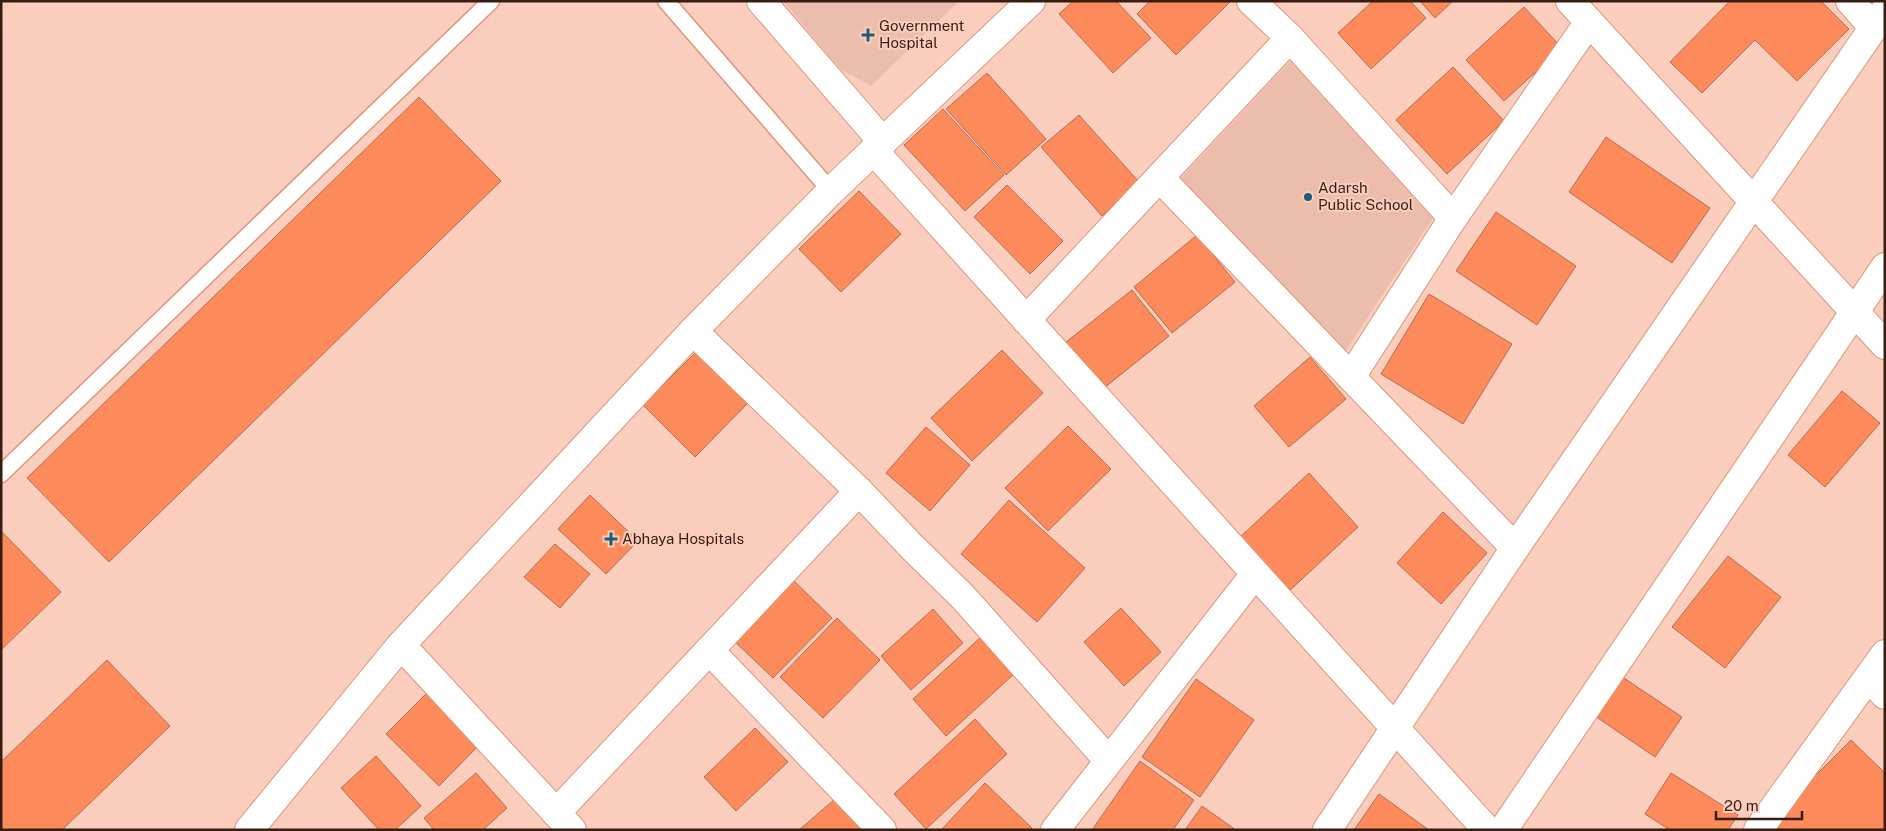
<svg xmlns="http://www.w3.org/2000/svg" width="1886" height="831" font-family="'Public Sans',sans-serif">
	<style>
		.built { fill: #ecbdab }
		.building { fill: #fd8a5b; stroke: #b16f54 }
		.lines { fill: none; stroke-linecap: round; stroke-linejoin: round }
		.lane-casing { stroke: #dc967b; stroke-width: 19 }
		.street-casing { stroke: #dc967b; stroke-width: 30 }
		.lane { stroke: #fff; stroke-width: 16 }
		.street { stroke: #fff; stroke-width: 28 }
		.poi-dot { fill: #1e5f74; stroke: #facdbc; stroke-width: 2 }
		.labels { text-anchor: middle; stroke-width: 4; stroke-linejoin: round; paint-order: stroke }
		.poi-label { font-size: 15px; fill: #381d12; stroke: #facdbc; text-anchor: start }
	</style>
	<rect width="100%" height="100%" fill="#facdbc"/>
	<g class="built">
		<path d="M 783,1 L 959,1 L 871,86 L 839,68 Z"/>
		<path d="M 1292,59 L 1435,215 L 1345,352 L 1179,180 Z"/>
	</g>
	<g class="building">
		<path d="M 1073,1 L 1116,1 L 1151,38 L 1113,73 L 1059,14 Z"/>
		<path d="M 1150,1 L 1231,1 L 1176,55 L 1137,14 Z"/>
		<path d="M 1373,1 L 1410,1 L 1426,18 L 1371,69 L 1338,33 Z"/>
		<path d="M 1420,1 L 1453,1 L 1435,18 Z"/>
		<path d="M 1730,1 L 1821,1 L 1849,29 L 1797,81 L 1755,40 L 1702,93 L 1670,62 Z"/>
		<path d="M 1524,7 L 1562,48 L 1504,101 L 1466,60 Z"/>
		<path d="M 1453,67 L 1504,121 L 1447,174 L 1396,120 Z"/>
		<path d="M 987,73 L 1046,139 L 1006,175 L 946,109 Z"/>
		<path d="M 419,97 L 501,181 L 109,562 L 27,478 Z"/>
		<path d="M 943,109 L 1004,175 L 965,211 L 904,145 Z"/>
		<path d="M 1079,115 L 1140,183 L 1102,216 L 1041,147 Z"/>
		<path d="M 1606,137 L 1710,208 L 1672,263 L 1569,192 Z"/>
		<path d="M 1007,185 L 1063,241 L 1030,274 L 974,217 Z"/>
		<path d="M 859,191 L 901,234 L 841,292 L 799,249 Z"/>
		<path d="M 1496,212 L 1576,266 L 1537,325 L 1456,271 Z"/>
		<path d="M 1197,235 L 1235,282 L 1172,333 L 1134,287 Z"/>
		<path d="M 1132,290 L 1169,336 L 1104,388 L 1066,342 Z"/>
		<path d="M 1429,294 L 1512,344 L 1463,424 L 1381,374 Z"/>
		<path d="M 1002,350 L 1043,393 L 972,461 L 931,418 Z"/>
		<path d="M 696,352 L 748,403 L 695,457 L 643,405 Z"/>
		<path d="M 1310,357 L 1346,399 L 1289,447 L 1254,406 Z"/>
		<path d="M 1842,391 L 1880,423 L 1825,487 L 1788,455 Z"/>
		<path d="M 1068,426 L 1111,469 L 1048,531 L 1005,488 Z"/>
		<path d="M 926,427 L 970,465 L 930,511 L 886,473 Z"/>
		<path d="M 1309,473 L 1358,527 L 1287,593 L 1238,539 Z"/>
		<path d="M 590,495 L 638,541 L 606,574 L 558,529 Z"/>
		<path d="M 1009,500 L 1085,568 L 1037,622 L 961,554 Z"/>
		<path d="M 1443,512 L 1487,553 L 1441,604 L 1397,563 Z"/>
		<path d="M 1,531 L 61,592 L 1,650 Z"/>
		<path d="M 555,544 L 590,574 L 560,608 L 524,577 Z"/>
		<path d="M 1728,556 L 1781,597 L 1725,668 L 1672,627 Z"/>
		<path d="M 790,577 L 832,618 L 773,678 L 731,638 Z"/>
		<path d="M 1121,608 L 1161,652 L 1124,686 L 1084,642 Z"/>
		<path d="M 933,609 L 963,643 L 911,690 L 881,656 Z"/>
		<path d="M 837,618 L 880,660 L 823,718 L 780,677 Z"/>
		<path d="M 981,637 L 1014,674 L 946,736 L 913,699 Z"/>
		<path d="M 107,660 L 170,726 L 62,830 L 1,830 L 1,762 Z"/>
		<path d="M 1618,674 L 1682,717 L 1655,757 L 1592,714 Z"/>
		<path d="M 1196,679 L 1254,720 L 1200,797 L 1142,757 Z"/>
		<path d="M 431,689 L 484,740 L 439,786 L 386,734 Z"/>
		<path d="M 975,719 L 1007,754 L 926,829 L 894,794 Z"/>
		<path d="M 755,728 L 788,762 L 736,811 L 704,777 Z"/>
		<path d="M 1851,740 L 1885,773 L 1885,830 L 1774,830 L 1767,824 Z"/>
		<path d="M 376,756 L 421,806 L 395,830 L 379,830 L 341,788 Z"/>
		<path d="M 1140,761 L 1194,800 L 1173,830 L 1092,830 Z"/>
		<path d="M 476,773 L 507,808 L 483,830 L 434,830 L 424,818 Z"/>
		<path d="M 1671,773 L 1738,815 L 1728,830 L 1670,830 L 1645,814 Z"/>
		<path d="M 985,783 L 1032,828 L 1031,830 L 941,830 Z"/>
		<path d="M 1379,794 L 1429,830 L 1354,830 Z"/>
		<path d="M 835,799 L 862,830 L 799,830 Z"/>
		<path d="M 1202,806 L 1236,830 L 1185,830 Z"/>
	</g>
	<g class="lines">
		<g class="lane-casing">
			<g id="lane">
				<path d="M 666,1 L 831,191"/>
				<path d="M 1,474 L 491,1"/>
			</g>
		</g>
		<g class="street-casing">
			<g id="street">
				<path d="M 761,1 L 883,142"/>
				<path d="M 1251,1 L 1290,38 L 1453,218"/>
				<path d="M 1570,1 L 1885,345"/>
				<path d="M 1850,1 L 1873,27"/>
				<path d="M 874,151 L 1487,830"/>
				<path d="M 1160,178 L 1515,548"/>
				<path d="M 1026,320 L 1290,38"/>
				<path d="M 693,331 L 859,491 L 912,547 L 963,597 L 1108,760"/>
				<path d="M 1351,377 L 1453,218 L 1589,22"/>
				<path d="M 401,645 L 572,830"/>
				<path d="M 710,651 L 882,830"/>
				<path d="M 1869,678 L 1885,695"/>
				<path d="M 556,813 L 859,491"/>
				<path d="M 249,830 L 401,645 L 693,331 L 831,191 L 1031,1"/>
				<path d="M 1055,830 L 1255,574"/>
				<path d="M 1327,830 L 1515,548 L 1885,11"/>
				<path d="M 1503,830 L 1885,267"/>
				<path d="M 1758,830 L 1885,654"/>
			</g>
		</g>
		<use href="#lane" class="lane"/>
		<use href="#street" class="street"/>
	</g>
	<g class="poi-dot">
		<path d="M865.5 27.5h5v5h5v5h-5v5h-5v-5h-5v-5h5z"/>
		<circle cx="1308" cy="197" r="5"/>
		<path d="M608.5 531.5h5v5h5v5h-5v5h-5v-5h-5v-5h5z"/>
	</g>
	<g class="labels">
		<g class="poi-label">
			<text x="879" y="31">Government<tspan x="879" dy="17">Hospital</tspan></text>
			<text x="1318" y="193">Adarsh<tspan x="1318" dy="17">Public School</tspan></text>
			<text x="622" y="544">Abhaya Hospitals</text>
		</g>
	</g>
	<rect width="1886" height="831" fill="none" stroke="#381d12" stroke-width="5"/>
	<path d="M1716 811v8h86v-8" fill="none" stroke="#381d12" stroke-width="2.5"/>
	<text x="1724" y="811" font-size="15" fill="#381d12" stroke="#facdbc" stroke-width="4" paint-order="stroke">20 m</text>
</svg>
